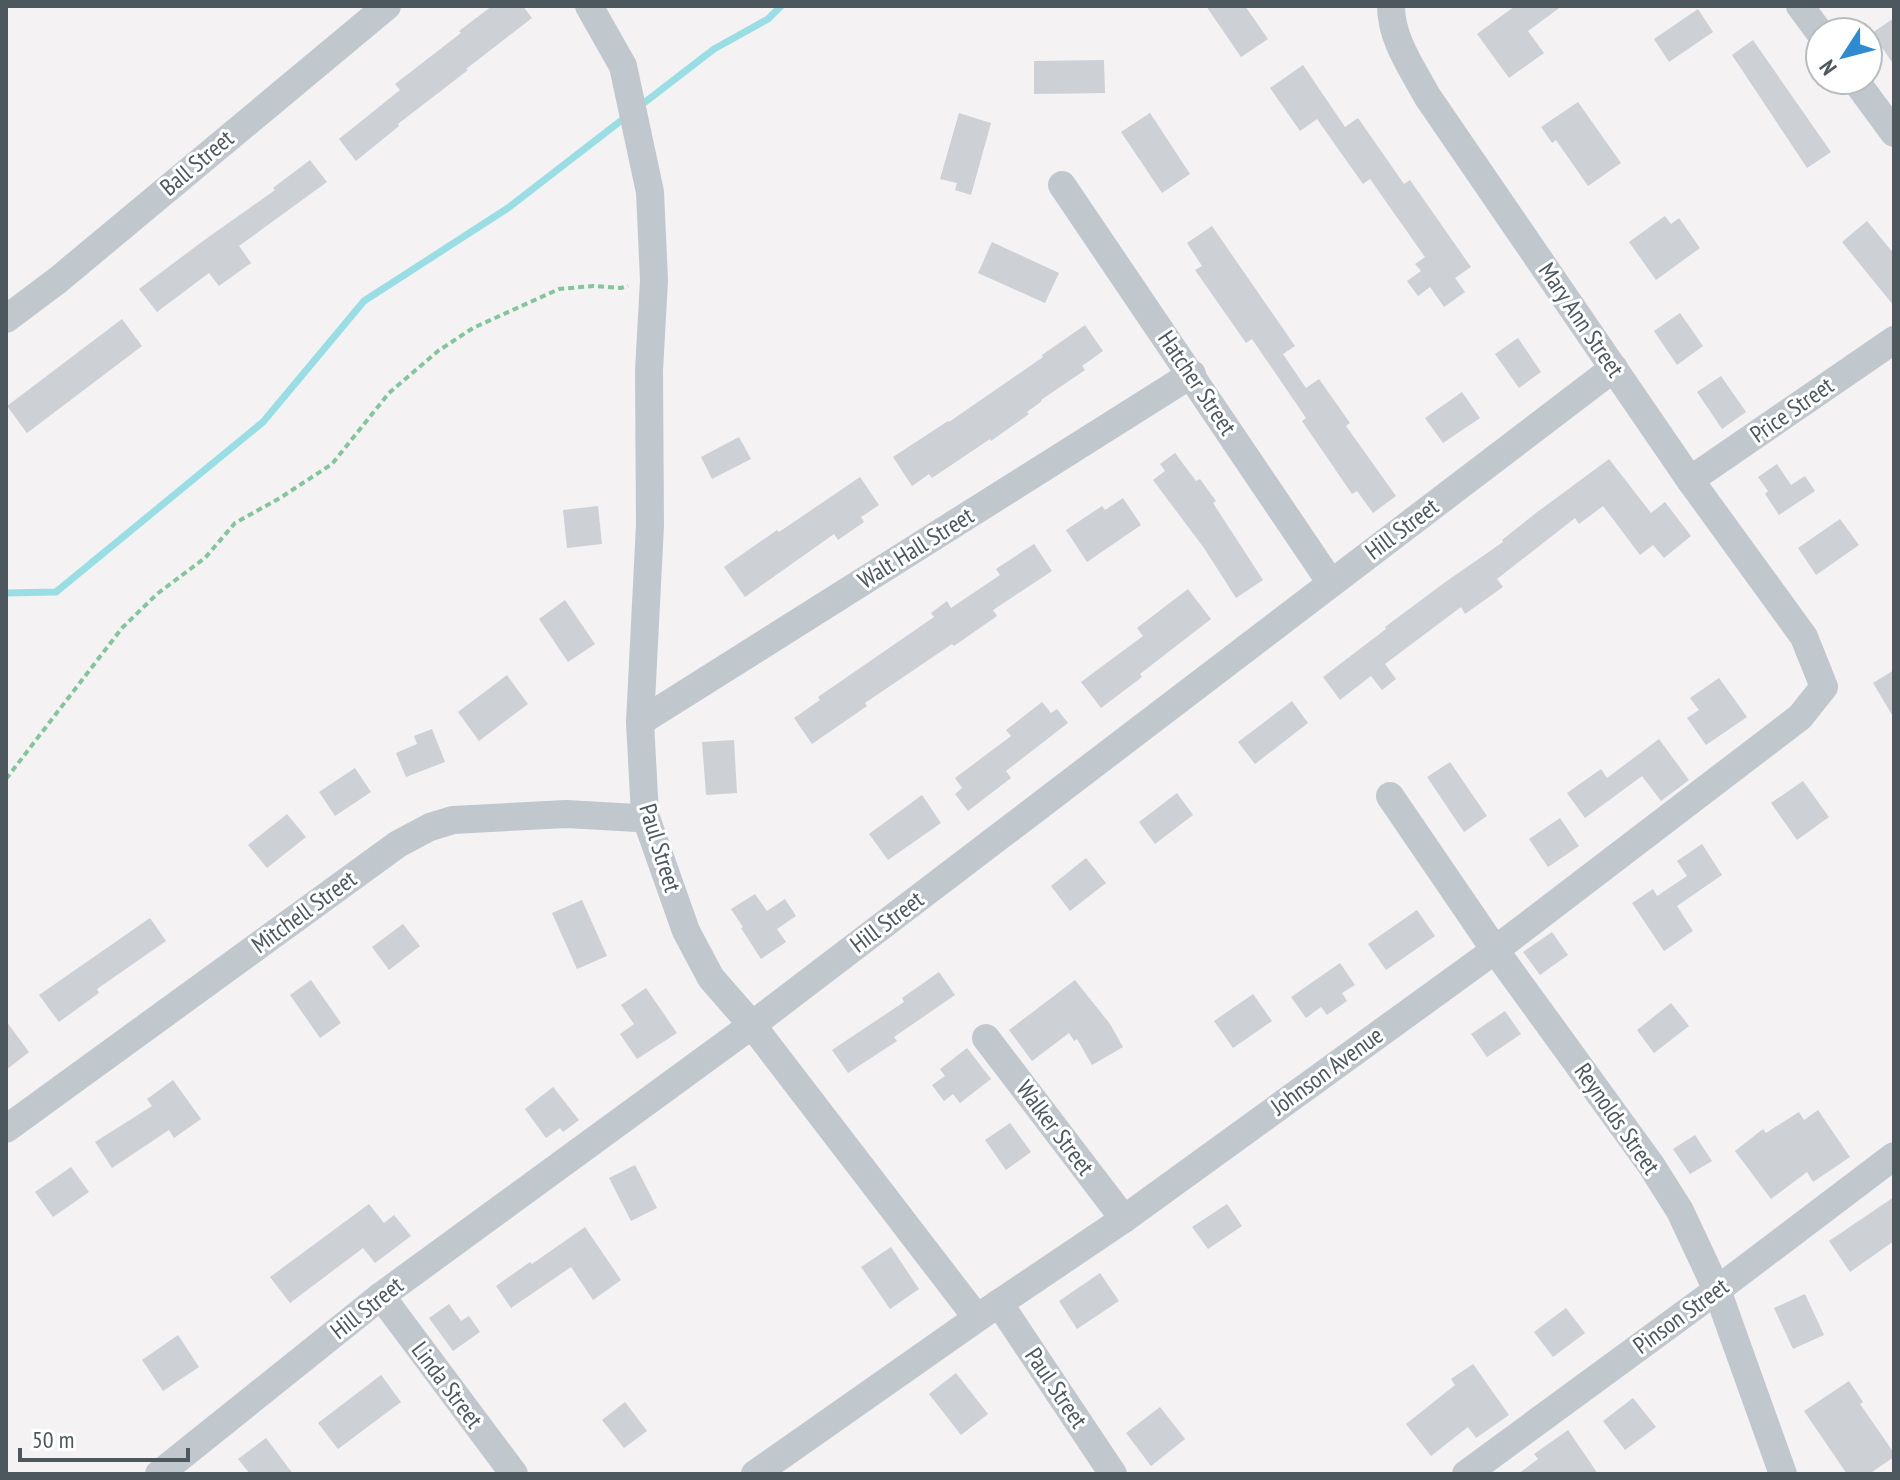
<svg xmlns="http://www.w3.org/2000/svg" width="1900" height="1480" font-family="'PT Sans Narrow',sans-serif">
	<style>
		.lines { fill: none; stroke-linecap: round; stroke-linejoin: round }
		.stream { stroke: #99dee4; stroke-width: 7 }
		.building { fill: #cdd0d4 }
		.path { stroke: #82c79c; stroke-width: 4; stroke-dasharray: 6 4; stroke-linecap: butt }
		.minor { stroke: #c0c8cd; stroke-width: 28 }
		.labels { text-anchor: middle; stroke-width: 6; stroke-linejoin: round; paint-order: stroke }
		.street-label { font-size: 24px; fill: #4c585e; stroke: #fff }
	</style>
	<rect width="100%" height="100%" fill="#f4f2f3"/>
	<g class="lines">
		<g class="stream">
			<path d="M 640,106 L 714,49 L 768,19 L 781,6"/>
			<path d="M 6,593 L 56,592 L 263,422 L 364,301 L 508,208 L 627,116"/>
		</g>
	</g>
	<g class="building">
		<path d="M 492,6 L 523,6 L 532,18 L 466,69 L 468,70 L 398,124 L 399,126 L 356,161 L 339,139 L 400,90 L 395,84 L 461,33 L 459,31 Z"/>
		<path d="M 1206,6 L 1245,6 L 1268,39 L 1241,57 Z"/>
		<path d="M 1515,6 L 1562,6 L 1528,31 L 1544,53 L 1509,78 L 1477,34 Z"/>
		<path d="M 1698,9 L 1713,32 L 1669,62 L 1654,39 Z"/>
		<path d="M 1894,18 L 1894,65 L 1872,33 Z"/>
		<path d="M 1753,40 L 1831,152 L 1807,168 L 1732,55 Z"/>
		<path d="M 1104,60 L 1105,93 L 1034,94 L 1034,61 Z"/>
		<path d="M 1303,65 L 1345,127 L 1358,118 L 1404,184 L 1410,180 L 1471,267 L 1455,278 L 1465,292 L 1444,307 L 1430,287 L 1418,296 L 1407,281 L 1421,271 L 1415,264 L 1425,257 L 1370,179 L 1363,184 L 1317,119 L 1300,131 L 1270,88 Z"/>
		<path d="M 1578,102 L 1621,163 L 1588,186 L 1556,140 L 1552,143 L 1541,127 Z"/>
		<path d="M 959,113 L 991,123 L 971,195 L 955,190 L 957,183 L 940,179 Z"/>
		<path d="M 1150,113 L 1190,174 L 1162,193 L 1121,132 Z"/>
		<path d="M 310,160 L 327,182 L 239,246 L 251,263 L 219,286 L 209,273 L 157,312 L 139,289 L 203,241 L 275,190 L 273,188 Z"/>
		<path d="M 1665,216 L 1671,224 L 1679,218 L 1700,248 L 1656,280 L 1629,242 Z"/>
		<path d="M 1867,221 L 1894,254 L 1894,306 L 1842,242 Z"/>
		<path d="M 1212,226 L 1295,346 L 1283,354 L 1306,388 L 1319,379 L 1350,423 L 1346,426 L 1396,496 L 1373,513 L 1357,491 L 1352,494 L 1302,421 L 1306,418 L 1252,339 L 1246,343 L 1195,270 L 1202,266 L 1187,243 Z"/>
		<path d="M 992,242 L 1059,273 L 1045,303 L 978,273 Z"/>
		<path d="M 1680,313 L 1703,346 L 1677,365 L 1654,331 Z"/>
		<path d="M 122,319 L 142,346 L 27,433 L 7,406 Z"/>
		<path d="M 1085,325 L 1103,351 L 1082,366 L 1085,370 L 1041,400 L 1042,401 L 1027,412 L 1029,414 L 991,441 L 990,439 L 932,478 L 929,474 L 912,486 L 893,457 L 948,421 L 949,422 L 1043,357 L 1042,355 Z"/>
		<path d="M 1518,338 L 1541,372 L 1519,388 L 1495,354 Z"/>
		<path d="M 1721,376 L 1746,412 L 1722,429 L 1697,392 Z"/>
		<path d="M 1462,392 L 1480,418 L 1443,443 L 1425,418 Z"/>
		<path d="M 739,437 L 751,459 L 712,479 L 701,457 Z"/>
		<path d="M 1175,453 L 1196,481 L 1200,479 L 1216,501 L 1213,503 L 1263,580 L 1236,598 L 1204,548 L 1153,480 L 1165,471 L 1160,464 Z"/>
		<path d="M 1609,459 L 1651,513 L 1665,502 L 1691,536 L 1664,558 L 1653,545 L 1640,555 L 1603,506 L 1579,524 L 1575,518 L 1497,579 L 1503,587 L 1465,614 L 1461,607 L 1385,664 L 1396,679 L 1382,690 L 1371,676 L 1340,700 L 1323,677 L 1386,629 L 1385,627 L 1444,583 L 1503,542 L 1502,540 L 1536,513 Z"/>
		<path d="M 1777,464 L 1791,485 L 1805,476 L 1815,491 L 1779,515 L 1765,494 L 1768,491 L 1758,477 Z"/>
		<path d="M 860,477 L 879,505 L 861,517 L 864,522 L 838,540 L 834,534 L 745,597 L 724,567 L 777,530 L 779,532 Z"/>
		<path d="M 1123,498 L 1141,525 L 1087,562 L 1066,530 L 1102,506 L 1105,510 Z"/>
		<path d="M 598,506 L 602,544 L 567,548 L 563,510 Z"/>
		<path d="M 1840,519 L 1859,545 L 1816,575 L 1798,548 Z"/>
		<path d="M 1034,544 L 1052,571 L 993,610 L 997,616 L 954,646 L 952,644 L 865,703 L 867,706 L 812,744 L 794,718 L 820,700 L 818,697 L 934,617 L 931,613 L 947,601 L 951,608 L 1000,575 L 996,569 Z"/>
		<path d="M 1188,589 L 1211,619 L 1140,674 L 1142,677 L 1101,708 L 1081,682 L 1143,636 L 1137,628 Z"/>
		<path d="M 565,600 L 595,644 L 568,662 L 539,619 Z"/>
		<path d="M 1894,670 L 1894,718 L 1873,683 Z"/>
		<path d="M 507,675 L 528,704 L 479,741 L 458,712 Z"/>
		<path d="M 1719,678 L 1747,717 L 1706,745 L 1687,718 L 1699,710 L 1690,698 Z"/>
		<path d="M 1292,701 L 1308,723 L 1255,764 L 1238,742 Z"/>
		<path d="M 1042,702 L 1051,713 L 1057,709 L 1068,723 L 1006,771 L 1011,778 L 968,811 L 955,794 L 962,788 L 955,778 L 1011,736 L 1006,730 Z"/>
		<path d="M 432,729 L 445,762 L 406,777 L 396,753 L 417,744 L 414,736 Z"/>
		<path d="M 1659,739 L 1689,780 L 1661,801 L 1642,776 L 1585,818 L 1567,793 L 1601,769 L 1607,778 Z"/>
		<path d="M 734,740 L 737,793 L 706,795 L 702,742 Z"/>
		<path d="M 1450,762 L 1487,816 L 1464,832 L 1427,777 Z"/>
		<path d="M 355,768 L 371,792 L 335,816 L 319,792 Z"/>
		<path d="M 1803,781 L 1829,817 L 1797,840 L 1771,803 Z"/>
		<path d="M 1177,793 L 1193,815 L 1155,844 L 1139,822 Z"/>
		<path d="M 922,795 L 941,823 L 888,860 L 869,834 Z"/>
		<path d="M 287,814 L 306,837 L 267,868 L 248,845 Z"/>
		<path d="M 1560,818 L 1579,846 L 1548,867 L 1529,839 Z"/>
		<path d="M 1702,844 L 1722,875 L 1677,906 L 1693,931 L 1664,951 L 1632,903 L 1653,889 L 1657,896 L 1687,876 L 1677,861 Z"/>
		<path d="M 1086,858 L 1106,883 L 1070,911 L 1051,886 Z"/>
		<path d="M 755,894 L 767,911 L 785,899 L 796,916 L 777,929 L 786,942 L 761,959 L 741,928 L 743,927 L 731,909 Z"/>
		<path d="M 582,900 L 607,956 L 577,969 L 552,913 Z"/>
		<path d="M 1417,910 L 1435,936 L 1386,970 L 1368,944 Z"/>
		<path d="M 150,918 L 166,941 L 97,989 L 99,993 L 59,1022 L 39,995 Z"/>
		<path d="M 403,924 L 420,946 L 389,970 L 372,947 Z"/>
		<path d="M 1552,932 L 1568,955 L 1540,975 L 1523,952 Z"/>
		<path d="M 1340,963 L 1355,985 L 1342,993 L 1347,1001 L 1327,1015 L 1321,1007 L 1306,1018 L 1291,997 Z"/>
		<path d="M 939,972 L 955,995 L 894,1037 L 897,1041 L 848,1073 L 832,1050 L 904,1002 L 902,998 Z"/>
		<path d="M 311,980 L 341,1023 L 320,1038 L 290,995 Z"/>
		<path d="M 1075,980 L 1110,1024 L 1123,1047 L 1092,1065 L 1077,1039 L 1074,1041 L 1069,1033 L 1032,1061 L 1009,1030 Z"/>
		<path d="M 646,988 L 677,1033 L 637,1059 L 620,1034 L 634,1024 L 621,1005 Z"/>
		<path d="M 1253,994 L 1272,1021 L 1233,1048 L 1214,1021 Z"/>
		<path d="M 1671,1003 L 1689,1026 L 1654,1053 L 1637,1030 Z"/>
		<path d="M 1505,1011 L 1521,1034 L 1487,1057 L 1471,1034 Z"/>
		<path d="M 6,1021 L 29,1052 L 6,1070 Z"/>
		<path d="M 967,1048 L 991,1079 L 960,1103 L 953,1094 L 944,1101 L 932,1085 L 945,1076 L 940,1069 Z"/>
		<path d="M 173,1080 L 201,1119 L 174,1138 L 169,1130 L 112,1168 L 95,1142 L 152,1106 L 147,1099 Z"/>
		<path d="M 553,1087 L 579,1120 L 563,1132 L 560,1128 L 546,1138 L 525,1109 Z"/>
		<path d="M 1818,1110 L 1850,1157 L 1813,1182 L 1807,1172 L 1771,1199 L 1735,1151 L 1763,1129 L 1766,1133 L 1799,1112 L 1804,1120 Z"/>
		<path d="M 1010,1123 L 1031,1152 L 1006,1170 L 985,1140 Z"/>
		<path d="M 1695,1135 L 1712,1161 L 1690,1174 L 1673,1149 Z"/>
		<path d="M 635,1165 L 657,1208 L 631,1221 L 609,1178 Z"/>
		<path d="M 71,1167 L 89,1192 L 53,1217 L 35,1192 Z"/>
		<path d="M 1894,1197 L 1894,1241 L 1850,1272 L 1829,1241 Z"/>
		<path d="M 369,1204 L 384,1223 L 394,1215 L 411,1236 L 375,1263 L 363,1248 L 290,1303 L 270,1277 Z"/>
		<path d="M 1227,1204 L 1242,1226 L 1208,1249 L 1192,1227 Z"/>
		<path d="M 585,1227 L 621,1280 L 593,1300 L 571,1267 L 511,1308 L 496,1286 L 530,1262 L 532,1264 Z"/>
		<path d="M 891,1247 L 919,1289 L 890,1309 L 861,1267 Z"/>
		<path d="M 1100,1273 L 1119,1301 L 1077,1329 L 1059,1301 Z"/>
		<path d="M 1805,1294 L 1824,1335 L 1793,1349 L 1774,1308 Z"/>
		<path d="M 449,1304 L 461,1321 L 469,1316 L 480,1332 L 453,1351 L 429,1318 Z"/>
		<path d="M 1566,1308 L 1585,1333 L 1553,1357 L 1534,1332 Z"/>
		<path d="M 178,1335 L 199,1367 L 163,1391 L 142,1360 Z"/>
		<path d="M 1473,1364 L 1509,1415 L 1476,1438 L 1468,1427 L 1431,1456 L 1406,1424 L 1455,1385 L 1451,1379 Z"/>
		<path d="M 956,1373 L 988,1414 L 961,1435 L 929,1394 Z"/>
		<path d="M 381,1375 L 401,1402 L 338,1449 L 318,1423 Z"/>
		<path d="M 1849,1381 L 1863,1402 L 1860,1404 L 1894,1453 L 1894,1457 L 1869,1474 L 1847,1474 L 1804,1411 Z"/>
		<path d="M 1633,1398 L 1656,1427 L 1625,1450 L 1603,1421 Z"/>
		<path d="M 625,1402 L 647,1431 L 624,1448 L 602,1420 Z"/>
		<path d="M 1160,1407 L 1185,1439 L 1151,1466 L 1126,1433 Z"/>
		<path d="M 1568,1430 L 1598,1474 L 1518,1474 L 1538,1459 L 1534,1454 Z"/>
		<path d="M 266,1438 L 293,1474 L 250,1474 L 238,1459 Z"/>
	</g>
	<g class="lines">
		<path class="path" d="M 6,779 L 122,628 L 157,594 L 205,558 L 235,523 L 280,498 L 332,464 L 389,393 L 438,351 L 473,328 L 559,289 L 593,286 L 621,288 L 628,286"/>
		<g class="minor">
			<path d="M 589,6 L 623,66 L 650,192 L 654,280 L 649,371 L 650,525 L 640,722 L 645,815 L 686,931 L 711,978 L 752,1025 L 977,1318"/>
			<path d="M 1800,6 L 1820,33"/>
			<path d="M 1855,80 L 1894,133"/>
			<path d="M 1062,185 L 1331,583"/>
			<path d="M 6,319 L 58,280 L 387,6"/>
			<path d="M 1690,480 L 1894,340"/>
			<path d="M 640,722 L 1192,374"/>
			<path d="M 1390,796 L 1495,950 L 1651,1165 L 1680,1211 L 1717,1290 L 1783,1474"/>
			<path d="M 986,1038 L 1124,1219"/>
			<path d="M 6,1129 L 398,844 L 430,827 L 453,820 L 566,814 L 637,818 L 645,815"/>
			<path d="M 381,1296 L 514,1474"/>
			<path d="M 999,1303 L 1113,1474"/>
			<path d="M 159,1474 L 381,1296 L 752,1025 L 1614,368"/>
			<path d="M 755,1474 L 983,1314 L 1124,1219 L 1495,950 L 1800,717 L 1824,687 L 1804,637 L 1690,480 L 1427,96 C 1412,68 1391,39 1391,6"/>
			<path d="M 1466,1474 L 1717,1290 L 1894,1156"/>
		</g>
	</g>
	<g class="labels">
		<g class="street-label">
			<text transform="translate(197 163) rotate(-40)" y="8">Ball Street</text>
			<text transform="translate(1581 320) rotate(56)" y="8">Mary Ann Street</text>
			<text transform="translate(1197 383) rotate(56)" y="8">Hatcher Street</text>
			<text transform="translate(1792 410) rotate(-35)" y="8">Price Street</text>
			<text transform="translate(1402 529) rotate(-37)" y="8">Hill Street</text>
			<text transform="translate(916 548) rotate(-32)" y="8">Walt Hall Street</text>
			<text transform="translate(660 848) rotate(73)" y="8">Paul Street</text>
			<text transform="translate(304 912) rotate(-36)" y="8">Mitchell Street</text>
			<text transform="translate(887 922) rotate(-37)" y="8">Hill Street</text>
			<text transform="translate(1327 1071) rotate(-36)" y="8">Johnson Avenue</text>
			<text transform="translate(1617 1119) rotate(55)" y="8">Reynolds Street</text>
			<text transform="translate(1055 1128) rotate(53)" y="8">Walker Street</text>
			<text transform="translate(367 1308) rotate(-38)" y="8">Hill Street</text>
			<text transform="translate(1681 1316) rotate(-36)" y="8">Pinson Street</text>
			<text transform="translate(447 1385) rotate(53)" y="8">Linda Street</text>
			<text transform="translate(1056 1388) rotate(56)" y="8">Paul Street</text>
		</g>
	</g>
	<rect width="1900" height="1480" fill="none" stroke="#4c585e" stroke-width="16"/>
	<g transform="translate(1844 56) rotate(234)"><circle r="38" fill="#ffffff" stroke="#b7bcbf" stroke-width="2"/>
	<path d="M0-6L14 30L0 20L-14 30Z" fill="#2e8bd2"/>
	<text y="-12" font-size="22" font-weight="bold" text-anchor="middle" fill="#4c585e">N</text>
	</g>
	<path d="M20 1448v12h168v-12" fill="none" stroke="#4c585e" stroke-width="4"/>
	<text x="32" y="1448" font-size="24" fill="#4c585e" stroke="#ffffff" stroke-width="6" paint-order="stroke">50 m</text>
</svg>
